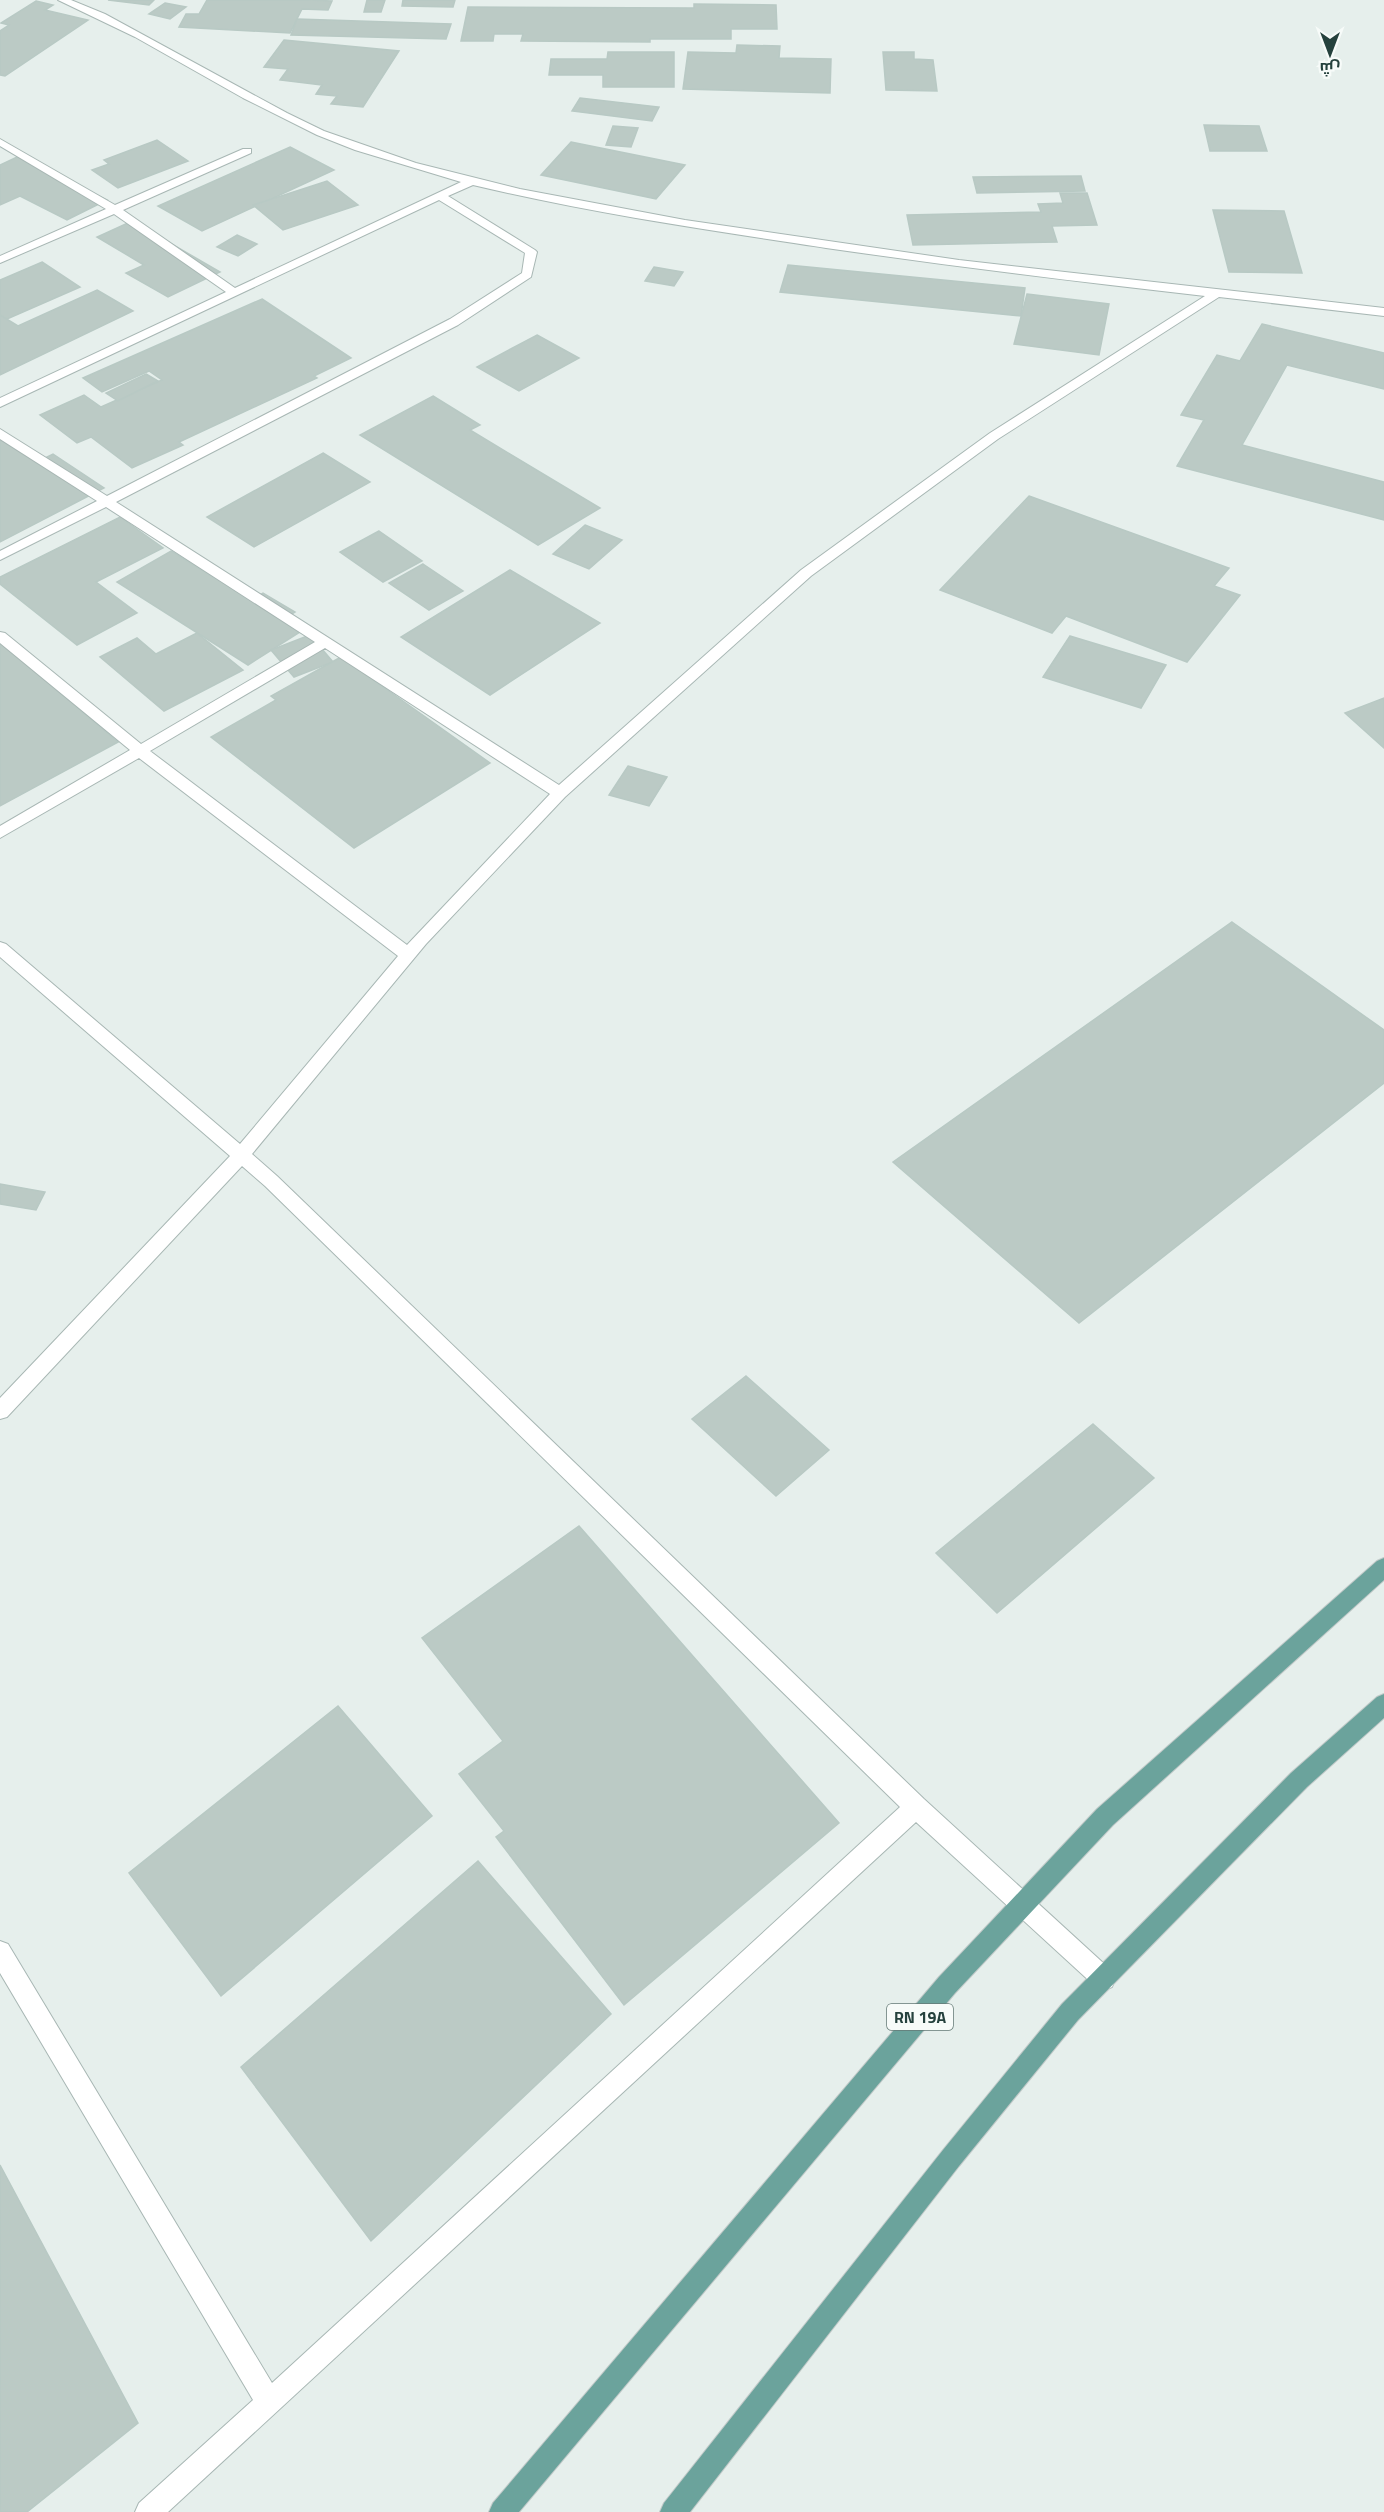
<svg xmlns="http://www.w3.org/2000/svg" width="1384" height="2512" font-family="'Titillium Web',Cairo,sans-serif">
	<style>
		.building { fill: #bbcac5; stroke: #b8c9c4; stroke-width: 1.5 }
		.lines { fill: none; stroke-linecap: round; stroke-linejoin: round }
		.minor-casing { stroke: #a8b7b4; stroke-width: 2 }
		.major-casing { stroke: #c2cac9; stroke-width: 2 }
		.minor { fill: #fff; fill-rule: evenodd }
		.major { fill: #6ba39c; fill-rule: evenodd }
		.labels { text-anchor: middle; stroke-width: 4.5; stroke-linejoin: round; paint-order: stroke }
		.shield { fill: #f7fbf9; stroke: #647975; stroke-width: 1.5 }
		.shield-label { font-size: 16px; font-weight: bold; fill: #25413d }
	</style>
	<rect width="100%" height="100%" fill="#e6efec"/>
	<g class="building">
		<path d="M 108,0 L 154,0 L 149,5 Z"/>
		<path d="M 207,0 L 309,0 L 332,1 L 328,10 L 302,9 L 290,33 L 179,27 L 186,14 L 199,14 Z"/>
		<path d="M 367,0 L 385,0 L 381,12 L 364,12 Z"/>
		<path d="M 403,0 L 455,0 L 453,7 L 402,6 Z"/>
		<path d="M 36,1 L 53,5 L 45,10 L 88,20 L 5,76 L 0,75 L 0,31 L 9,25 L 1,23 Z"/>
		<path d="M 165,3 L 186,7 L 170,19 L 149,14 Z"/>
		<path d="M 694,4 L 776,5 L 777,29 L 731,29 L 731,39 L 650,39 L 650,42 L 521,41 L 523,34 L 494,34 L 493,41 L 461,41 L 468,7 L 694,8 Z"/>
		<path d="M 297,19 L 451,24 L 446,39 L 291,35 Z"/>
		<path d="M 284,40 L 399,51 L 363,107 L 331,104 L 337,96 L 316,94 L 322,85 L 280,80 L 288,69 L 264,67 Z"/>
		<path d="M 737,45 L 780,46 L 779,58 L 831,59 L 830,93 L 683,89 L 688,52 L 736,53 Z"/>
		<path d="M 608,52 L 674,52 L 674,87 L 603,87 L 603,75 L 549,75 L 551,59 L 607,59 Z"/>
		<path d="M 883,52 L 914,52 L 914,59 L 933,60 L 937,91 L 886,90 Z"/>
		<path d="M 580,98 L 659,107 L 652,121 L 572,111 Z"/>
		<path d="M 1204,125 L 1259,126 L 1267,151 L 1210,151 Z"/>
		<path d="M 613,126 L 638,128 L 631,147 L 606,145 Z"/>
		<path d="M 157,140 L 188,161 L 118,188 L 92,170 L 109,164 L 104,160 Z"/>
		<path d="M 571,142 L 685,165 L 656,199 L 541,175 Z"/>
		<path d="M 290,147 L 334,170 L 202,231 L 158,206 Z"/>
		<path d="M 19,156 L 107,200 L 67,220 L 20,196 L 0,205 L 0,165 Z"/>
		<path d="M 1081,176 L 1085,191 L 977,193 L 973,177 Z"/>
		<path d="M 327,181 L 358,205 L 283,230 L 253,205 Z"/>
		<path d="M 1060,193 L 1087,193 L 1097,225 L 1052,226 L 1057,242 L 913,245 L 907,215 L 1041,212 L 1038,204 L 1063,203 Z"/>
		<path d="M 1213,210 L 1284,211 L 1302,273 L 1229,272 Z"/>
		<path d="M 132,221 L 220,272 L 168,297 L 126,273 L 144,265 L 97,237 Z"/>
		<path d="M 237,235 L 257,244 L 238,256 L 217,247 Z"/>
		<path d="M 42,262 L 80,287 L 5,320 L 0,316 L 0,280 Z"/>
		<path d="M 788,265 L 1025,288 L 1021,316 L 780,292 Z"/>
		<path d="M 654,267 L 683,272 L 674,286 L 645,281 Z"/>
		<path d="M 97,290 L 133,311 L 0,375 L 0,315 L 18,326 Z"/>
		<path d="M 1027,294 L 1109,304 L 1099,355 L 1014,344 Z"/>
		<path d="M 262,299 L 351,358 L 314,376 L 317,378 L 179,442 L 183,445 L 132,468 L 91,437 L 77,443 L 40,415 L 84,395 L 101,407 L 162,380 L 149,371 L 102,392 L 83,378 Z"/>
		<path d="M 1262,324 L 1384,353 L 1384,389 L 1287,365 L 1242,445 L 1384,482 L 1384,520 L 1177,466 L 1204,420 L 1181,415 L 1217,355 L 1240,361 Z"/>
		<path d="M 537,335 L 579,358 L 519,391 L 477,367 Z"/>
		<path d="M 146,374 L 158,381 L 118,401 L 106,393 Z"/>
		<path d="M 433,396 L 480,425 L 470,430 L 600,508 L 538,545 L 360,435 Z"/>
		<path d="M 0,432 L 41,460 L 53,454 L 104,488 L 0,542 Z"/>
		<path d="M 323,453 L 370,482 L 254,547 L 207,517 Z"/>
		<path d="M 1029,496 L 1229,568 L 1214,586 L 1240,595 L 1187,662 L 1066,616 L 1052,633 L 940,590 Z"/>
		<path d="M 120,517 L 163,548 L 96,582 L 137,613 L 77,645 L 0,584 L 0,577 Z"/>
		<path d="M 585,525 L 622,540 L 589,569 L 553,554 Z"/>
		<path d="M 379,531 L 422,561 L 383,582 L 340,552 Z"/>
		<path d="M 171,551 L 251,600 L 263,593 L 295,612 L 282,620 L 300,632 L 248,665 L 117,582 Z"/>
		<path d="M 423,564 L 463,591 L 429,610 L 389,583 Z"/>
		<path d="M 510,570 L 600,623 L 490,695 L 401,637 Z"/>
		<path d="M 197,633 L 243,670 L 164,711 L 100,657 L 137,638 L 156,654 Z"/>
		<path d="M 310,635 L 333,662 L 294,677 L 271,650 Z"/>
		<path d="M 1070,636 L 1166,665 L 1141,708 L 1043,677 Z"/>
		<path d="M 0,642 L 118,742 L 0,806 Z"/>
		<path d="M 341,657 L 490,763 L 354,848 L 211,737 L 276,700 L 271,696 Z"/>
		<path d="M 1384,698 L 1384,748 L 1345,713 Z"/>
		<path d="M 628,766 L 667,777 L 649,806 L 609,795 Z"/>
		<path d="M 1232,922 L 1384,1030 L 1384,1083 L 1079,1323 L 893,1162 Z"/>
		<path d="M 0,1184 L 45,1192 L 36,1210 L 0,1204 Z"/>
		<path d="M 746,1376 L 829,1450 L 776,1496 L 692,1419 Z"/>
		<path d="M 1093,1424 L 1154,1478 L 997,1613 L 936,1553 Z"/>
		<path d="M 579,1526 L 839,1823 L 624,2005 L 496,1837 L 504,1831 L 459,1774 L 503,1741 L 422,1638 Z"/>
		<path d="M 338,1706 L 432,1816 L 221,1996 L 129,1873 Z"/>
		<path d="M 478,1861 L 611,2014 L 371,2241 L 241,2067 Z"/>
		<path d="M 0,2165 L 138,2423 L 27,2512 L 0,2512 Z"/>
	</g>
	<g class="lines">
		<g class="minor-casing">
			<path id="minor" d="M 58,0 L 71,0 L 105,14 L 287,113 L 324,131 L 416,163 L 520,189 L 685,220 L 959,260 L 1384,308 L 1384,316 L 1219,297 L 998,439 L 811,576 L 565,797 L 426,944 L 252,1154 L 277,1176 L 924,1799 L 1112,1971 L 1115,1979 L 1112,1987 L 1104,1990 L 1096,1987 L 916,1822 L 168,2512 L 135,2512 L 139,2503 L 253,2400 L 0,1973 L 0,1941 L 8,1944 L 272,2383 L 900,1807 L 265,1186 L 242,1166 L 7,1417 L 0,1419 L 0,1398 L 230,1156 L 0,957 L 0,942 L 6,944 L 240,1144 L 398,956 L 139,758 L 0,838 L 0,826 L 130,750 L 0,643 L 0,632 L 5,633 L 141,744 L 315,642 L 106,507 L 0,560 L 0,551 L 97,501 L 0,439 L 0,429 L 107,496 L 450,319 L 522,273 L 525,253 L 439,200 L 0,407 L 0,398 L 226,292 L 114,214 L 0,263 L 0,256 L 106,209 L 0,146 L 0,139 L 115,205 L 243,149 L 251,149 L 251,153 L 123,210 L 235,288 L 461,182 L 355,150 L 317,135 L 243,98 L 135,37 ZM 473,185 C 590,213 708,230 826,248 C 952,266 1078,282 1205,296 L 990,433 L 801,570 L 559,785 L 116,502 L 458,325 L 531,277 L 537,252 L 535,250 L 448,196 ZM 325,648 L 550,794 L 407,945 L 150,751 Z"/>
		</g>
		<g class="major-casing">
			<g id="major">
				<path d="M 1384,1558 L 1384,1580 L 1113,1825 L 955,1993 L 519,2512 L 489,2512 L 493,2503 L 939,1977 L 1097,1809 L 1377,1561 Z"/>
				<path d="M 1384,1694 L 1384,1718 L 1307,1787 L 1078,2020 L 959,2166 L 690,2512 L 660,2512 L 664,2503 L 943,2150 L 1062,2004 L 1291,1773 L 1377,1697 Z"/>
			</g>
		</g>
		<use href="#minor" class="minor"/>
		<use href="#major" class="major"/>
	</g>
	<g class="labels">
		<rect class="shield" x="887" y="2004" width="66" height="26" rx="4.5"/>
		<g class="shield-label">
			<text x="920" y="2023">RN 19A</text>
		</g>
	</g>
	<g transform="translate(1330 54) rotate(180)" stroke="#f7fbf9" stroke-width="4.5" paint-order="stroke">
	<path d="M0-4.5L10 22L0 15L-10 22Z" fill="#25413d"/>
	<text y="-9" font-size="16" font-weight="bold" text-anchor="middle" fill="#25413d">ش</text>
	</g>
</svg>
